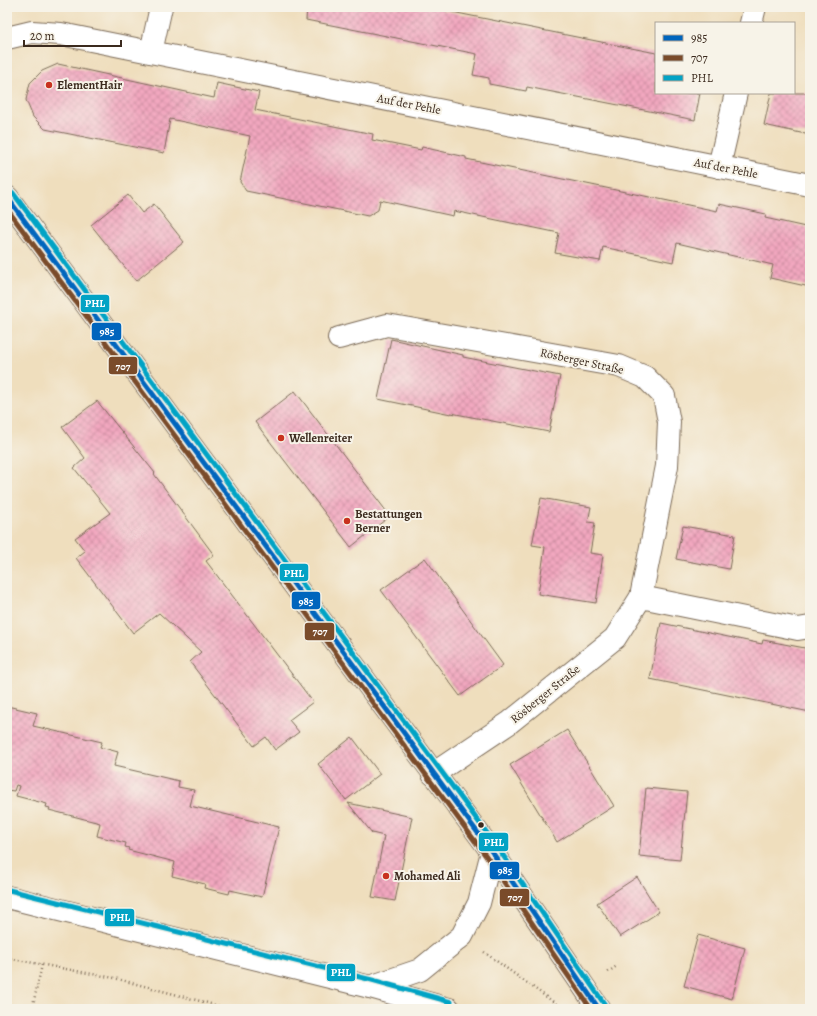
<svg xmlns="http://www.w3.org/2000/svg" width="817" height="1016" font-family="Alegreya,serif">
	<style>
		.building { fill: url(#building-cross-hatch) }
		.lines { fill: none; stroke-linecap: round; stroke-linejoin: round }
		.minor-casing { stroke: #7a6956; stroke-width: 24 }
		.major-casing { stroke: #7a6956; stroke-width: 24 }
		.path { stroke: #7a6956; stroke-width: 2.5; stroke-dasharray: 1 3; stroke-linecap: butt }
		.minor { stroke: #fff; stroke-width: 22 }
		.major { stroke: #fff; stroke-width: 22 }
		.bus-1-casing { stroke: #f7f3e8; stroke-width: 8 }
		.bus-2-casing { stroke: #f7f3e8; stroke-width: 8 }
		.bus-3-casing { stroke: #f7f3e8; stroke-width: 8 }
		.bus-1 { stroke: #0065bd; stroke-width: 5 }
		.bus-2 { stroke: #7a4b2a; stroke-width: 5 }
		.bus-3 { stroke: #03a3c5; stroke-width: 5 }
		.poi-dot { fill: #c8321e; stroke: #f7f3e8; stroke-width: 1.5 }
		.bus-dot { fill: #3b2a1e; stroke: #f7f3e8; stroke-width: 1.5 }
		.labels { text-anchor: middle; stroke-width: 4; stroke-linejoin: round; paint-order: stroke }
		.poi-label { font-size: 12px; font-weight: bold; fill: #3b2a1e; stroke: #f7f3e8; text-anchor: start }
		.street-label { font-size: 12px; fill: #3b2a1e; stroke: #f7f3e8 }
		.line-badge { stroke: #f7f3e8; stroke-width: 1.5 }
		.badge-label { font-size: 11px; text-anchor: middle; font-weight: bold; fill: #fff }
	</style>
	<defs>
		<pattern id="building-cross-hatch" width="8" height="8" patternUnits="userSpaceOnUse"><rect width="8" height="8" fill="#f2a7bf"/><path d="M0 0l8 8M0 8l8-8" fill="none" stroke="#c5889b"/></pattern>
	</defs>
	<rect width="100%" height="100%" fill="#f7f3e8"/>
	<filter id="ink" filterUnits="userSpaceOnUse"><feTurbulence type="fractalNoise" baseFrequency=".025" numOctaves="2"/><feDisplacementMap in="SourceGraphic" scale="8" xChannelSelector="R" yChannelSelector="G"/><feConvolveMatrix kernelMatrix="1 2 1 2 8 2 1 2 1" color-interpolation-filters="sRGB"/></filter>
	<filter id="wash" filterUnits="userSpaceOnUse"><feTurbulence type="fractalNoise" baseFrequency=".012" numOctaves="4" result="noise"/><feDisplacementMap in="SourceGraphic" scale="16" xChannelSelector="R" yChannelSelector="G"/><feGaussianBlur stdDeviation="0.9" result="paint"/><feColorMatrix in="noise" values="0 0 0 0 0 0 0 0 0 0 0 0 0 0 0 0 0 1.4 0 .05"/><feComposite in="paint" operator="in"/></filter>
	<g filter="url(#wash)">
		<rect width="100%" height="100%" fill="#efdebd"/>
		<g id="blocks">
			<g class="building">
				<path d="M 307,7 L 443,7 L 442,10 L 656,53 L 656,93 L 700,93 L 695,120 L 527,87 L 526,91 L 489,84 L 489,78 L 473,75 L 477,54 L 306,20 Z"/>
				<path d="M 58,64 L 214,98 L 217,83 L 259,92 L 255,110 L 373,134 L 372,140 L 421,150 L 422,147 L 466,157 L 466,159 L 717,211 L 719,204 L 766,214 L 765,218 L 810,228 L 810,287 L 770,278 L 773,265 L 677,243 L 673,262 L 603,247 L 600,261 L 555,253 L 559,233 L 454,211 L 453,216 L 380,200 L 378,210 L 368,216 L 246,191 L 240,182 L 250,136 L 170,119 L 164,153 L 45,129 L 33,117 L 26,100 L 30,83 L 42,71 Z"/>
				<path d="M 771,93 L 810,93 L 810,135 L 764,125 Z"/>
				<path d="M 128,195 L 142,213 L 154,204 L 184,242 L 136,281 L 91,225 Z"/>
				<path d="M 391,339 L 463,355 L 463,357 L 560,376 L 549,432 L 451,413 L 451,414 L 378,399 Z"/>
				<path d="M 295,391 L 390,516 L 351,547 L 255,422 Z"/>
				<path d="M 97,401 L 155,473 L 154,474 L 214,555 L 206,561 L 313,702 L 289,720 L 299,732 L 275,750 L 266,737 L 254,746 L 190,662 L 201,652 L 159,613 L 133,633 L 76,558 L 85,551 L 75,538 L 110,513 L 74,468 L 85,458 L 62,427 Z"/>
				<path d="M 541,498 L 591,507 L 588,522 L 595,523 L 590,553 L 603,555 L 596,603 L 538,594 L 545,547 L 532,545 Z"/>
				<path d="M 683,526 L 735,535 L 729,569 L 676,559 Z"/>
				<path d="M 425,558 L 503,665 L 460,696 L 381,590 Z"/>
				<path d="M 661,623 L 762,644 L 763,640 L 810,649 L 810,712 L 650,679 Z"/>
				<path d="M 7,706 L 37,713 L 33,726 L 102,742 L 100,747 L 118,752 L 114,766 L 179,781 L 178,787 L 194,790 L 190,806 L 279,827 L 262,897 L 230,890 L 229,894 L 204,888 L 205,884 L 172,876 L 175,862 L 128,850 L 129,848 L 125,847 L 126,843 L 97,836 L 100,823 L 49,810 L 50,808 L 46,807 L 47,804 L 16,796 L 19,786 L 16,785 L 14,791 L 7,790 Z"/>
				<path d="M 567,730 L 614,806 L 557,842 L 510,765 Z"/>
				<path d="M 352,737 L 380,774 L 346,800 L 318,764 Z"/>
				<path d="M 646,788 L 687,792 L 680,860 L 639,856 Z"/>
				<path d="M 348,803 L 412,817 L 395,901 L 372,897 L 384,836 L 372,833 Z"/>
				<path d="M 637,877 L 659,912 L 620,937 L 597,903 Z"/>
				<path d="M 698,935 L 745,948 L 732,999 L 684,986 Z"/>
			</g>
		</g>
	</g>
	<g filter="url(#ink)">
		<use href="#blocks" fill-opacity="0" stroke="#7a6956" stroke-width="1"/>
		<g class="lines">
			<g class="minor-casing">
				<g id="minor">
					<path d="M 751,23 L 755,7"/>
					<path d="M 7,38 L 32,32 L 61,34 L 810,185"/>
					<path d="M 151,52 L 161,7"/>
					<path d="M 719,167 L 736,93"/>
					<path d="M 7,197 L 492,852 L 599,1009"/>
					<path d="M 339,338 L 387,325 L 619,366 L 645,377 L 664,396 L 669,422 L 667,466 L 641,597 L 615,638 L 509,723 L 433,774"/>
					<path d="M 641,597 L 798,629 L 810,627"/>
				</g>
			</g>
			<g class="major-casing">
				<g id="major">
					<path d="M 7,897 L 370,987 L 449,1009"/>
					<path d="M 370,987 L 420,970 L 462,936 L 479,903 L 492,852"/>
				</g>
			</g>
			<g class="path">
				<path d="M 484,952 L 559,1006 L 558,1009"/>
				<path d="M 7,958 L 114,978 L 230,1009"/>
				<path d="M 608,972 L 617,966"/>
				<path d="M 32,1009 L 42,965"/>
			</g>
			<use href="#minor" class="minor"/>
			<use href="#major" class="major"/>
			<g class="bus-1-casing">
				<path id="bus-1" d="M 7,197 L 492,852 L 599,1009"/>
			</g>
			<g class="bus-2-casing">
				<path id="bus-2" d="M 7,209 L 486,856 L 591,1009"/>
			</g>
			<g class="bus-3-casing">
				<g id="bus-3">
					<path d="M 13,193 L 498,848 L 605,1005"/>
					<path d="M 9,890 L 372,980 L 451,1002"/>
				</g>
			</g>
			<use href="#bus-1" class="bus-1"/>
			<use href="#bus-2" class="bus-2"/>
			<use href="#bus-3" class="bus-3"/>
		</g>
	</g>
	<g class="poi-dot">
		<circle cx="49" cy="85" r="4"/>
		<circle cx="281" cy="438" r="4"/>
		<circle cx="347" cy="521" r="4"/>
		<circle cx="386" cy="876" r="4"/>
	</g>
	<circle class="bus-dot" cx="481" cy="825" r="3.5"/>
	<g class="labels">
		<g class="poi-label">
			<text x="57" y="89">ElementHair</text>
			<text x="289" y="442">Wellenreiter</text>
			<text x="355" y="518">Bestattungen<tspan x="355" dy="14">Berner</tspan></text>
			<text x="394" y="880">Mohamed Ali</text>
		</g>
		<g class="street-label">
			<text transform="translate(409 104) rotate(11)" y="4">Auf der Pehle</text>
			<text transform="translate(726 168) rotate(11)" y="4">Auf der Pehle</text>
			<text transform="translate(582 361) rotate(12)" y="4">Rösberger Straße</text>
			<text transform="translate(545 694) rotate(-39)" y="4">Rösberger Straße</text>
		</g>
	</g>
	<g class="line-badge">
		<rect x="80" y="294" width="30" height="19" rx="4" fill="#03a3c5"/>
		<rect x="91" y="322" width="31" height="19" rx="4" fill="#0065bd"/>
		<rect x="108" y="356" width="30" height="19" rx="4" fill="#7a4b2a"/>
		<rect x="279" y="563" width="30" height="19" rx="4" fill="#03a3c5"/>
		<rect x="291" y="591" width="30" height="19" rx="4" fill="#0065bd"/>
		<rect x="304" y="622" width="31" height="19" rx="4" fill="#7a4b2a"/>
		<rect x="478" y="832" width="31" height="20" rx="4" fill="#03a3c5"/>
		<rect x="489" y="861" width="31" height="19" rx="4" fill="#0065bd"/>
		<rect x="499" y="888" width="31" height="19" rx="4" fill="#7a4b2a"/>
		<rect x="104" y="908" width="31" height="19" rx="4" fill="#03a3c5"/>
		<rect x="326" y="963" width="30" height="19" rx="4" fill="#03a3c5"/>
	</g>
	<g class="badge-label">
		<text x="95" y="307">PHL</text>
		<text x="107" y="335">985</text>
		<text x="123" y="370">707</text>
		<text x="294" y="577">PHL</text>
		<text x="306" y="605">985</text>
		<text x="320" y="635">707</text>
		<text x="494" y="846">PHL</text>
		<text x="505" y="874">985</text>
		<text x="515" y="901">707</text>
		<text x="120" y="921">PHL</text>
		<text x="341" y="976">PHL</text>
	</g>
	<rect width="817" height="1016" fill="none" stroke="#f7f3e8" stroke-width="24"/>
	<rect x="655" y="22" width="140" height="72" fill="#f7f3e8" stroke="#aca397"/>
	<rect x="663" y="35" width="20" height="6" fill="#0065bd" stroke="#aca397"/>
	<text x="691" y="42" font-size="12" fill="#3b2a1e">985</text>
	<rect x="663" y="55" width="20" height="6" fill="#7a4b2a" stroke="#aca397"/>
	<text x="691" y="62" font-size="12" fill="#3b2a1e">707</text>
	<rect x="663" y="75" width="20" height="6" fill="#03a3c5" stroke="#aca397"/>
	<text x="691" y="82" font-size="12" fill="#3b2a1e">PHL</text>
	<path d="M24 40v6h97v-6" fill="none" stroke="#3b2a1e" stroke-width="2"/>
	<text x="30" y="40" font-size="12" fill="#3b2a1e" stroke="#f7f3e8" stroke-width="3" paint-order="stroke">20 m</text>
</svg>
